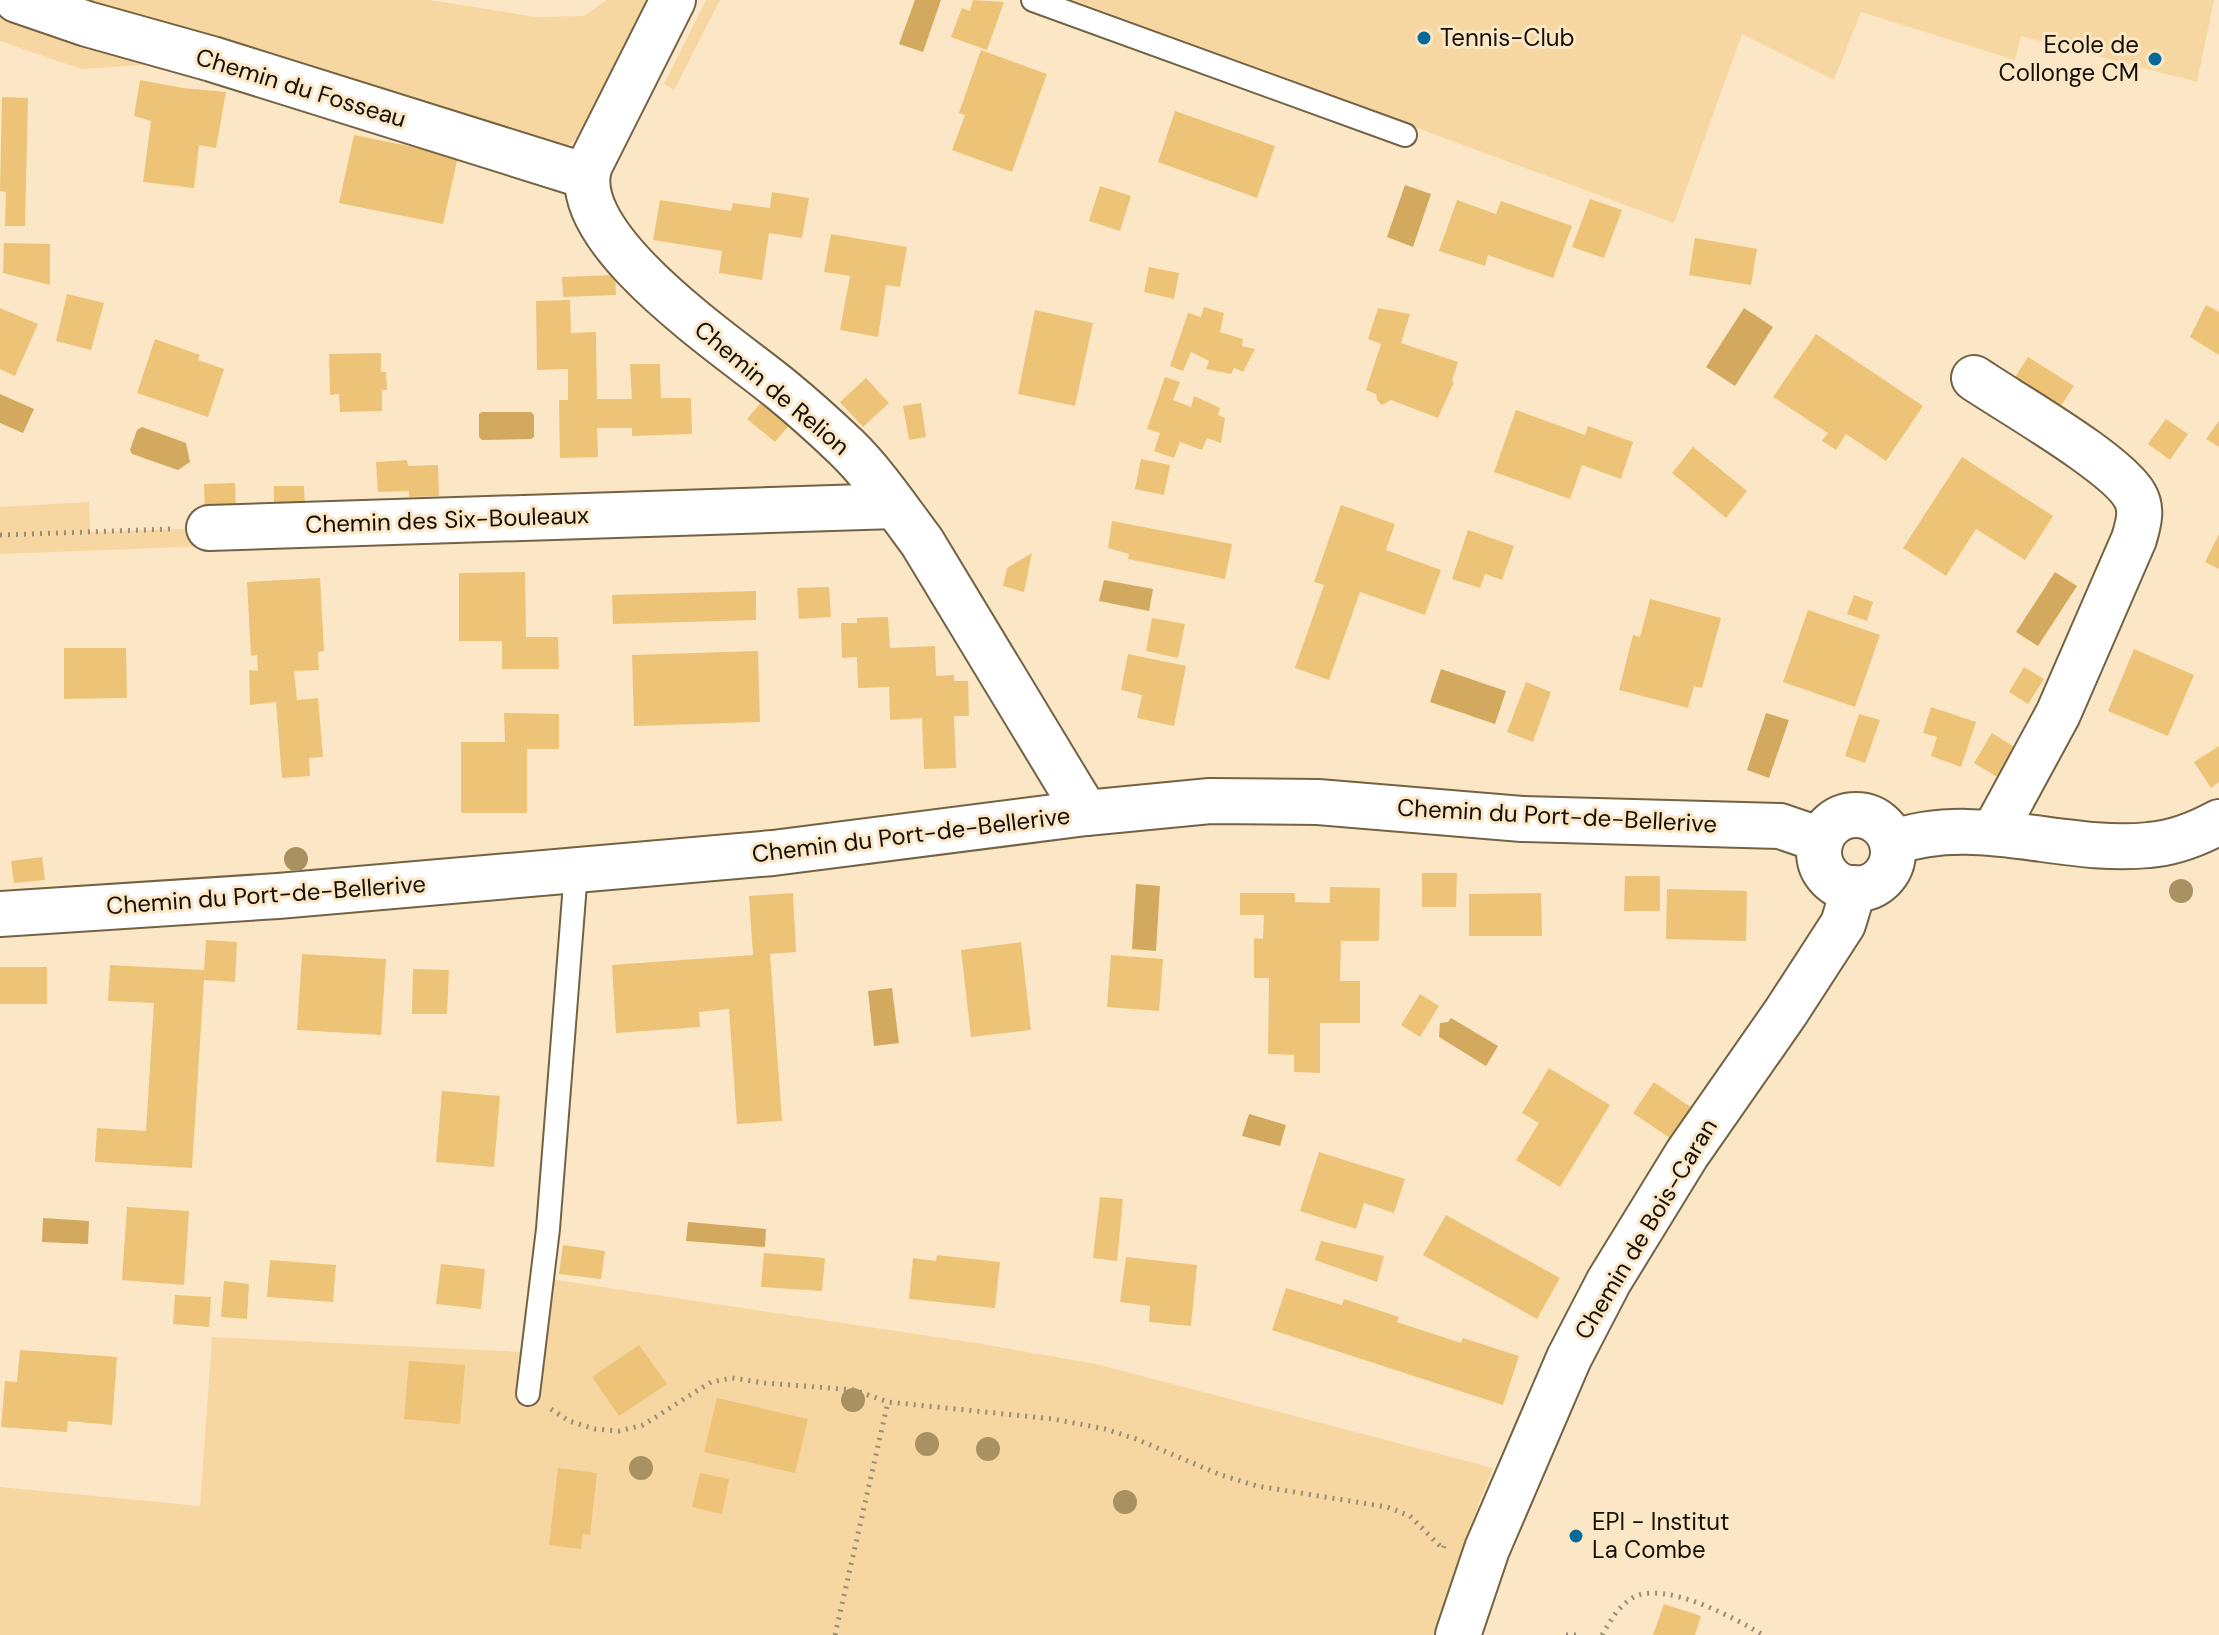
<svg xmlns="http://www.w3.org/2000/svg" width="2219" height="1635" font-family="'DM Sans',sans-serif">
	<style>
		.green { fill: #f6d7a1 }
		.water { fill: #d2a95e }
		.building { fill: #edc377 }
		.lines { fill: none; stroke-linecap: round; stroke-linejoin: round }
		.service-casing { stroke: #736244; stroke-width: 26 }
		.minor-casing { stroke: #736244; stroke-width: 48 }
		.path { stroke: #9b8c75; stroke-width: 5; stroke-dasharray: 2 6; stroke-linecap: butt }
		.service { stroke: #fff; stroke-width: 22 }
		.minor { stroke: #fff; stroke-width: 44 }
		.tree { fill: #aa9162 }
		.poi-dot { fill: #066b99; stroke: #fbe7c6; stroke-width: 3 }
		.labels { text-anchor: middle; stroke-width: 6; stroke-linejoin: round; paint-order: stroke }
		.poi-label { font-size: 24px; fill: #160f05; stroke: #fbe7c6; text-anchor: start }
		.street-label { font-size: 24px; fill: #160f05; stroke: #fbe7c6 }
	</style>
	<rect width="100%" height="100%" fill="#fbe7c6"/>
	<g class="green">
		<path d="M 82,0 L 429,0 L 536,17 L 584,16 L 607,0 L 652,0 L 580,136 L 564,148 Z"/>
		<path d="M 706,0 L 720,0 L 674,90 L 664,84 Z"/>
		<path d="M 1072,0 L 2214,0 L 2197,82 L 2021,36 L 2015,60 L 1861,12 L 1834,80 L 1742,34 L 1674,223 Z"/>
		<path d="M 0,1 L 155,64 L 81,69 L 0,41 Z"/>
		<path d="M 89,502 L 90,532 L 209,528 L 370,540 L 0,554 L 0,507 Z"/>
		<path d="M 549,1279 L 976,1343 L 1096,1364 L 1493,1468 L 1478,1505 L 1438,1635 L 0,1635 L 0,1487 L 200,1506 L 212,1337 L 525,1352 Z"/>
	</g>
	<g class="water">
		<path d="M 915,0 L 941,0 L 923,52 L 899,44 Z"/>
		<path d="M 1405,185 L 1431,194 L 1413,247 L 1387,237 Z"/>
		<path d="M 1744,308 L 1773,327 L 1735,386 L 1706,367 Z"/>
		<path d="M 0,394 L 34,409 L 23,433 L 0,423 Z"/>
		<path d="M 482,412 L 531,412 L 534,415 L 534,437 L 531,439 L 482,440 L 479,437 L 479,414 Z"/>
		<path d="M 142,427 L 186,443 L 190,462 L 178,470 L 132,454 L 130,450 L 137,430 Z"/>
		<path d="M 2055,572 L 2077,586 L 2038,646 L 2016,632 Z"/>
		<path d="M 1104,580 L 1153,589 L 1149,611 L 1099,601 Z"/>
		<path d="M 1441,669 L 1506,691 L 1495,724 L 1430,702 Z"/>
		<path d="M 1766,713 L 1789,720 L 1769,778 L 1747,770 Z"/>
		<path d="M 1136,884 L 1160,886 L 1156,951 L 1132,949 Z"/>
		<path d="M 892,988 L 899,1043 L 874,1046 L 868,991 Z"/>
		<path d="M 1451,1018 L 1498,1046 L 1486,1066 L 1439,1037 L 1440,1023 L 1448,1022 Z"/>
		<path d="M 1249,1114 L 1286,1125 L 1280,1146 L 1242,1136 Z"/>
		<path d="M 43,1218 L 89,1221 L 88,1244 L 42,1242 Z"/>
		<path d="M 688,1222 L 766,1229 L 765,1247 L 686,1241 Z"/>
	</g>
	<g class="building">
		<path d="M 973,0 L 1004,2 L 987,50 L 951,37 L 962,8 L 970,11 Z"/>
		<path d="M 981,50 L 1047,74 L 1012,172 L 952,150 L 965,115 L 959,113 Z"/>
		<path d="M 140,80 L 183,88 L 226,92 L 216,148 L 199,145 L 194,188 L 143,182 L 151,121 L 134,116 Z"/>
		<path d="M 2,97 L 28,98 L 25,226 L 5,226 L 6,192 L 0,191 Z"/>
		<path d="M 1175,111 L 1275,146 L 1257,198 L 1158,162 Z"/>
		<path d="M 354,135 L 458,156 L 443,224 L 339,203 Z"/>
		<path d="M 1100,186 L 1131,196 L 1120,231 L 1089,221 Z"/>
		<path d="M 772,192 L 809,198 L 802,238 L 769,233 L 762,280 L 719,273 L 722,251 L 653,240 L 660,200 L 731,211 L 733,203 L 770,208 Z"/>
		<path d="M 1590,199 L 1622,210 L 1604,258 L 1572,247 Z"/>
		<path d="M 1457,200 L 1496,214 L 1501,201 L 1572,226 L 1553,278 L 1488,255 L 1485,266 L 1439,251 Z"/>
		<path d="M 831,234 L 907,247 L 900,287 L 886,285 L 878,337 L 840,330 L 850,276 L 824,272 Z"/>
		<path d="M 1695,238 L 1757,249 L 1751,285 L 1689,275 Z"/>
		<path d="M 4,243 L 50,244 L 50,285 L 3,273 Z"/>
		<path d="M 1149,267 L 1179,273 L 1174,299 L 1144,292 Z"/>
		<path d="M 615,275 L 616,295 L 563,297 L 562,277 Z"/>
		<path d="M 67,294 L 104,303 L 91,350 L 56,341 Z"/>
		<path d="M 570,300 L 571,333 L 596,332 L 597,399 L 632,399 L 630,364 L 660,364 L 661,398 L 691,398 L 692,434 L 632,436 L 632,428 L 597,428 L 598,457 L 560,458 L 559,400 L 568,400 L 568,369 L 537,370 L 536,301 Z"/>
		<path d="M 2206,305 L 2219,312 L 2219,355 L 2190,337 Z"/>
		<path d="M 1204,307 L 1224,313 L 1220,332 L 1243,339 L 1242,346 L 1255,349 L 1243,372 L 1234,368 L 1231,374 L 1206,369 L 1209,361 L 1191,352 L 1183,371 L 1170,366 L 1188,313 L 1201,317 Z"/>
		<path d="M 0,308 L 38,324 L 15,376 L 0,369 Z"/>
		<path d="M 1378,308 L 1410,314 L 1401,343 L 1458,362 L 1452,381 L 1454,382 L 1438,418 L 1391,400 L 1382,405 L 1377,400 L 1376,394 L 1366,390 L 1381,344 L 1368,339 Z"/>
		<path d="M 1035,310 L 1093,323 L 1075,406 L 1018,394 Z"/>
		<path d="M 1816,334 L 1923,406 L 1886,461 L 1846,434 L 1836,450 L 1822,441 L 1828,433 L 1773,397 Z"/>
		<path d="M 155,339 L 200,355 L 198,360 L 224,369 L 208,417 L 137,393 Z"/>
		<path d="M 381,353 L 381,372 L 386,372 L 387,390 L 382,390 L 382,411 L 340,412 L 339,394 L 330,395 L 329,354 Z"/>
		<path d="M 2028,357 L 2074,386 L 2057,412 L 2012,382 Z"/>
		<path d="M 1165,377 L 1180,382 L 1173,400 L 1191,407 L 1194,396 L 1220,408 L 1218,415 L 1225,418 L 1221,443 L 1207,438 L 1202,450 L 1180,442 L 1174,458 L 1154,451 L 1160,433 L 1147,429 Z"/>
		<path d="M 866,378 L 889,403 L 863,427 L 840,402 Z"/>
		<path d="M 764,399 L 791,423 L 775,442 L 747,419 Z"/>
		<path d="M 921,403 L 926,437 L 909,440 L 903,406 Z"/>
		<path d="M 1516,410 L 1585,435 L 1588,426 L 1633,442 L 1621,479 L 1582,465 L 1570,499 L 1494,472 Z"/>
		<path d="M 2166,419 L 2188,434 L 2170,460 L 2148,444 Z"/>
		<path d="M 2219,421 L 2219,447 L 2206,439 Z"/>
		<path d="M 1693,447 L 1747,491 L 1726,518 L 1672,473 Z"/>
		<path d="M 1962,457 L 2053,516 L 2025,560 L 1976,529 L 1946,576 L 1903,548 Z"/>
		<path d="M 1141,459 L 1170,465 L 1164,495 L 1135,489 Z"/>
		<path d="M 407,460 L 408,466 L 438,465 L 439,496 L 409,497 L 409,491 L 378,492 L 376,462 Z"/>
		<path d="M 235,483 L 236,515 L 205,516 L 204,484 Z"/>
		<path d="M 274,486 L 304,486 L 305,512 L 274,512 Z"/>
		<path d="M 1341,505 L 1395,524 L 1386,550 L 1441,570 L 1425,615 L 1360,592 L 1329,680 L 1295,668 L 1324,585 L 1314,582 Z"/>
		<path d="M 1112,521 L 1232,544 L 1225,579 L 1128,559 L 1129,554 L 1108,548 Z"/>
		<path d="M 1468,530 L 1514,546 L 1502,580 L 1485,574 L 1480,588 L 1452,579 Z"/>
		<path d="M 2219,534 L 2219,569 L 2205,562 Z"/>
		<path d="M 1032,553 L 1024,592 L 1003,586 L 1007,568 Z"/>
		<path d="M 525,572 L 526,637 L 558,637 L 559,669 L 502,669 L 502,641 L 459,641 L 459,573 Z"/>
		<path d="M 320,578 L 324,651 L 318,652 L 319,670 L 294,671 L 297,700 L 318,698 L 323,757 L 309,758 L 310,776 L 282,778 L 276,702 L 250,705 L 249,670 L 258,671 L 257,655 L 251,656 L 247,582 Z"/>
		<path d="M 829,587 L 831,617 L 799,619 L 797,588 Z"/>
		<path d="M 756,591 L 756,620 L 613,624 L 612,595 Z"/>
		<path d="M 1854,595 L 1873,602 L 1867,621 L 1847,614 Z"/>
		<path d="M 1650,599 L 1721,618 L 1702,688 L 1694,686 L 1688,708 L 1619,690 L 1633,635 L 1640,637 Z"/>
		<path d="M 1808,610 L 1880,635 L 1855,707 L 1783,682 Z"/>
		<path d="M 888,617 L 890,648 L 935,646 L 936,676 L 954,675 L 954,681 L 968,681 L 969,716 L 954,716 L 956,768 L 924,769 L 922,718 L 890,720 L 889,687 L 858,688 L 857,657 L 842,658 L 841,623 L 857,623 L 857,618 Z"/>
		<path d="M 1152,618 L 1185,624 L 1178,658 L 1146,651 Z"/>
		<path d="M 64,648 L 126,648 L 127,698 L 64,699 Z"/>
		<path d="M 2134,649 L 2194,675 L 2168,736 L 2108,711 Z"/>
		<path d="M 758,651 L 760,722 L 634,726 L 632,655 Z"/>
		<path d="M 1128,654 L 1186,666 L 1174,726 L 1137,718 L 1142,695 L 1121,690 Z"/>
		<path d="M 2024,667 L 2044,679 L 2028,704 L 2009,692 Z"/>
		<path d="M 1526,682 L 1551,692 L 1533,742 L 1507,732 Z"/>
		<path d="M 1931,707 L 1976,722 L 1961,767 L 1931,756 L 1937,737 L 1923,733 Z"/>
		<path d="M 504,713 L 559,714 L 559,749 L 527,749 L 527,813 L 461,813 L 461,742 L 505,742 Z"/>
		<path d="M 1859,714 L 1880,720 L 1865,763 L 1845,756 Z"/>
		<path d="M 1992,733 L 2019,750 L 2001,779 L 1974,763 Z"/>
		<path d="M 2219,746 L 2219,782 L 2211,788 L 2194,762 Z"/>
		<path d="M 42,857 L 45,880 L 14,883 L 11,861 Z"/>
		<path d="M 1422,873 L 1457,873 L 1456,907 L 1422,907 Z"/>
		<path d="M 1625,876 L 1660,876 L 1660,911 L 1624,911 Z"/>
		<path d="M 1330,887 L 1380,888 L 1379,941 L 1341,941 L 1340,981 L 1360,981 L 1360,1023 L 1320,1023 L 1320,1073 L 1294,1072 L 1294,1055 L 1268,1054 L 1269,978 L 1254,978 L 1254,938 L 1263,939 L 1264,915 L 1240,915 L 1240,893 L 1295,893 L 1295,902 L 1330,903 Z"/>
		<path d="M 1667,889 L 1747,891 L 1746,941 L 1666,939 Z"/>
		<path d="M 793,893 L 796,952 L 770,954 L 782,1121 L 737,1124 L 729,1009 L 699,1012 L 700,1027 L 616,1033 L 612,965 L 753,955 L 749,896 Z"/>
		<path d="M 1541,893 L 1542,936 L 1469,936 L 1469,894 Z"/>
		<path d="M 206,940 L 237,942 L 235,982 L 204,980 L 192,1168 L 95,1162 L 97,1128 L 146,1131 L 154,1003 L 108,1001 L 110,965 L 204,970 Z"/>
		<path d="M 1021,942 L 1031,1030 L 971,1037 L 961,950 Z"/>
		<path d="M 302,954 L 386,959 L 381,1035 L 297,1030 Z"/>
		<path d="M 1111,955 L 1163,959 L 1159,1011 L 1107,1007 Z"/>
		<rect x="0" y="967" width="47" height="37"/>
		<path d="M 413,969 L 449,970 L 447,1014 L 412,1014 Z"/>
		<path d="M 1420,994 L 1439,1006 L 1420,1037 L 1401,1025 Z"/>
		<path d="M 1549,1068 L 1610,1105 L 1560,1187 L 1516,1160 L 1539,1123 L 1522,1113 Z"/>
		<path d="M 1654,1082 L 1695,1110 L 1674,1141 L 1633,1113 Z"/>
		<path d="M 442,1091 L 500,1096 L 494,1167 L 436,1162 Z"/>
		<path d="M 1319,1152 L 1405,1179 L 1394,1213 L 1364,1203 L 1356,1229 L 1300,1211 Z"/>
		<path d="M 1100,1197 L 1123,1199 L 1117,1261 L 1093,1258 Z"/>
		<path d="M 127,1207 L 189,1211 L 184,1285 L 122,1280 Z"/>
		<path d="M 1446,1215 L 1560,1278 L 1537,1319 L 1423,1255 Z"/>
		<path d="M 1321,1241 L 1384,1256 L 1377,1282 L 1315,1260 Z"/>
		<path d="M 563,1245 L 605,1251 L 601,1279 L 559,1274 Z"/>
		<path d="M 764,1253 L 825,1258 L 822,1291 L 761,1287 Z"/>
		<path d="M 937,1255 L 1000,1262 L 995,1308 L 909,1299 L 913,1258 L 936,1261 Z"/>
		<path d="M 1126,1257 L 1197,1265 L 1191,1326 L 1149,1322 L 1150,1306 L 1120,1302 Z"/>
		<path d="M 270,1260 L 336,1265 L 333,1302 L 267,1297 Z"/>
		<path d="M 441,1264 L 485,1269 L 481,1309 L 436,1304 Z"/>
		<path d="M 224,1281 L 249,1284 L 247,1319 L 221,1317 Z"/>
		<path d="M 1286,1288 L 1342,1305 L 1344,1299 L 1399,1317 L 1397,1322 L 1461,1343 L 1463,1338 L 1519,1356 L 1503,1405 L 1272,1330 Z"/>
		<path d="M 175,1295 L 211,1297 L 209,1327 L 173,1324 Z"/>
		<path d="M 639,1345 L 667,1384 L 619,1416 L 592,1377 Z"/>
		<path d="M 20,1350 L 117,1357 L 112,1425 L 68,1421 L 67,1432 L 1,1427 L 5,1381 L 17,1382 Z"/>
		<path d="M 409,1361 L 465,1365 L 460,1424 L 404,1419 Z"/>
		<path d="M 717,1398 L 808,1419 L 795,1473 L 704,1452 Z"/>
		<path d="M 558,1468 L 597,1473 L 590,1535 L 583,1534 L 581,1549 L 549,1545 Z"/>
		<path d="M 700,1473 L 729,1479 L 722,1514 L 692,1507 Z"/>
		<path d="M 1664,1604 L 1701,1616 L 1695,1635 L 1653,1635 Z"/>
	</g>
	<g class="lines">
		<g class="service-casing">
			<g id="service">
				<path d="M 1033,0 L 1405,135"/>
				<path d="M 528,1394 L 548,1229 L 576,871"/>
			</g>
		</g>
		<g class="minor-casing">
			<g id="minor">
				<path d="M 17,0 L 87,24 L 212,59 L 586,176"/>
				<path d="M 673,0 L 590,165 C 564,239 733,349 782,390 C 804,408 825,427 846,447 C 874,474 898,510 922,542 L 1086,813"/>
				<path d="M 1974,378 C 2009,402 2117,463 2135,496 C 2143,510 2138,525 2134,539 L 2058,714 L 1994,832"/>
				<path d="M 209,528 L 895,506"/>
				<circle cx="1856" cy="852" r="37"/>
				<path d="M 1892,843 C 1976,813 2064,854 2149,845 C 2174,843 2197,834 2219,822"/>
				<path d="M 0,914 L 278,896 L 773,853 L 1086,813 L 1210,801 L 1318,802 L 1522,819 L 1780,826 L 1821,840"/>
				<path d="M 1458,1635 L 1487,1549 L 1569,1358 L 1609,1281 L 1687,1154 L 1786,1012 L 1843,924 L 1854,888"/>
			</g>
		</g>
		<g class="path">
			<path d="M 0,535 L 171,529"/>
			<path d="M 551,1409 L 569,1421 L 595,1429 L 619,1431 L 643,1425 L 711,1382 L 732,1378 L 765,1383 L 854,1390 L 888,1402 L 1053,1419 L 1105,1429 L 1136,1439 L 1221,1475 L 1257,1486 L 1387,1507 L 1410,1516 L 1443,1549 L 1444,1546"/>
			<path d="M 835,1635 L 888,1402"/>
			<path d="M 1566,1635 L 1578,1635"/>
			<path d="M 1602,1635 C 1611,1620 1618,1606 1634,1597 C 1666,1581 1735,1618 1763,1635"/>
		</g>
		<use href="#service" class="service"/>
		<use href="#minor" class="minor"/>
	</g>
	<g class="tree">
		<circle cx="296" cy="859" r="12"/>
		<circle cx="2181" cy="891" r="12"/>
		<circle cx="853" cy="1400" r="12"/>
		<circle cx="927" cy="1444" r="12"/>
		<circle cx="988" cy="1449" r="12"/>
		<circle cx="641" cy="1468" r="12"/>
		<circle cx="1125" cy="1502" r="12"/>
	</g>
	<g class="poi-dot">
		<circle cx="1424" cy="38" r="8"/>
		<circle cx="2155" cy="59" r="8"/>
		<circle cx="1576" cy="1536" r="8"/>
	</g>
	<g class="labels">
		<g class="poi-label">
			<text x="1440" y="46">Tennis-Club</text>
			<text x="2139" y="53" text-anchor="end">Ecole de<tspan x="2139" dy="28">Collonge CM</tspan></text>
			<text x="1592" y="1530">EPI - Institut<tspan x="1592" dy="28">La Combe</tspan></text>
		</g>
		<g class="street-label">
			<text transform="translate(301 88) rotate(17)" y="8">Chemin du Fosseau</text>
			<text transform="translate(772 388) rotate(40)" y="8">Chemin de Relion</text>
			<text transform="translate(447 520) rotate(-2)" y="8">Chemin des Six-Bouleaux</text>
			<text transform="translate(1557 816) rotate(3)" y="8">Chemin du Port-de-Bellerive</text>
			<text transform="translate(911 835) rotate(-7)" y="8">Chemin du Port-de-Bellerive</text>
			<text transform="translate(266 895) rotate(-4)" y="8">Chemin du Port-de-Bellerive</text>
			<text transform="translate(1646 1229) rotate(-59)" y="8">Chemin de Bois-Caran</text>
		</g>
	</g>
</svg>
